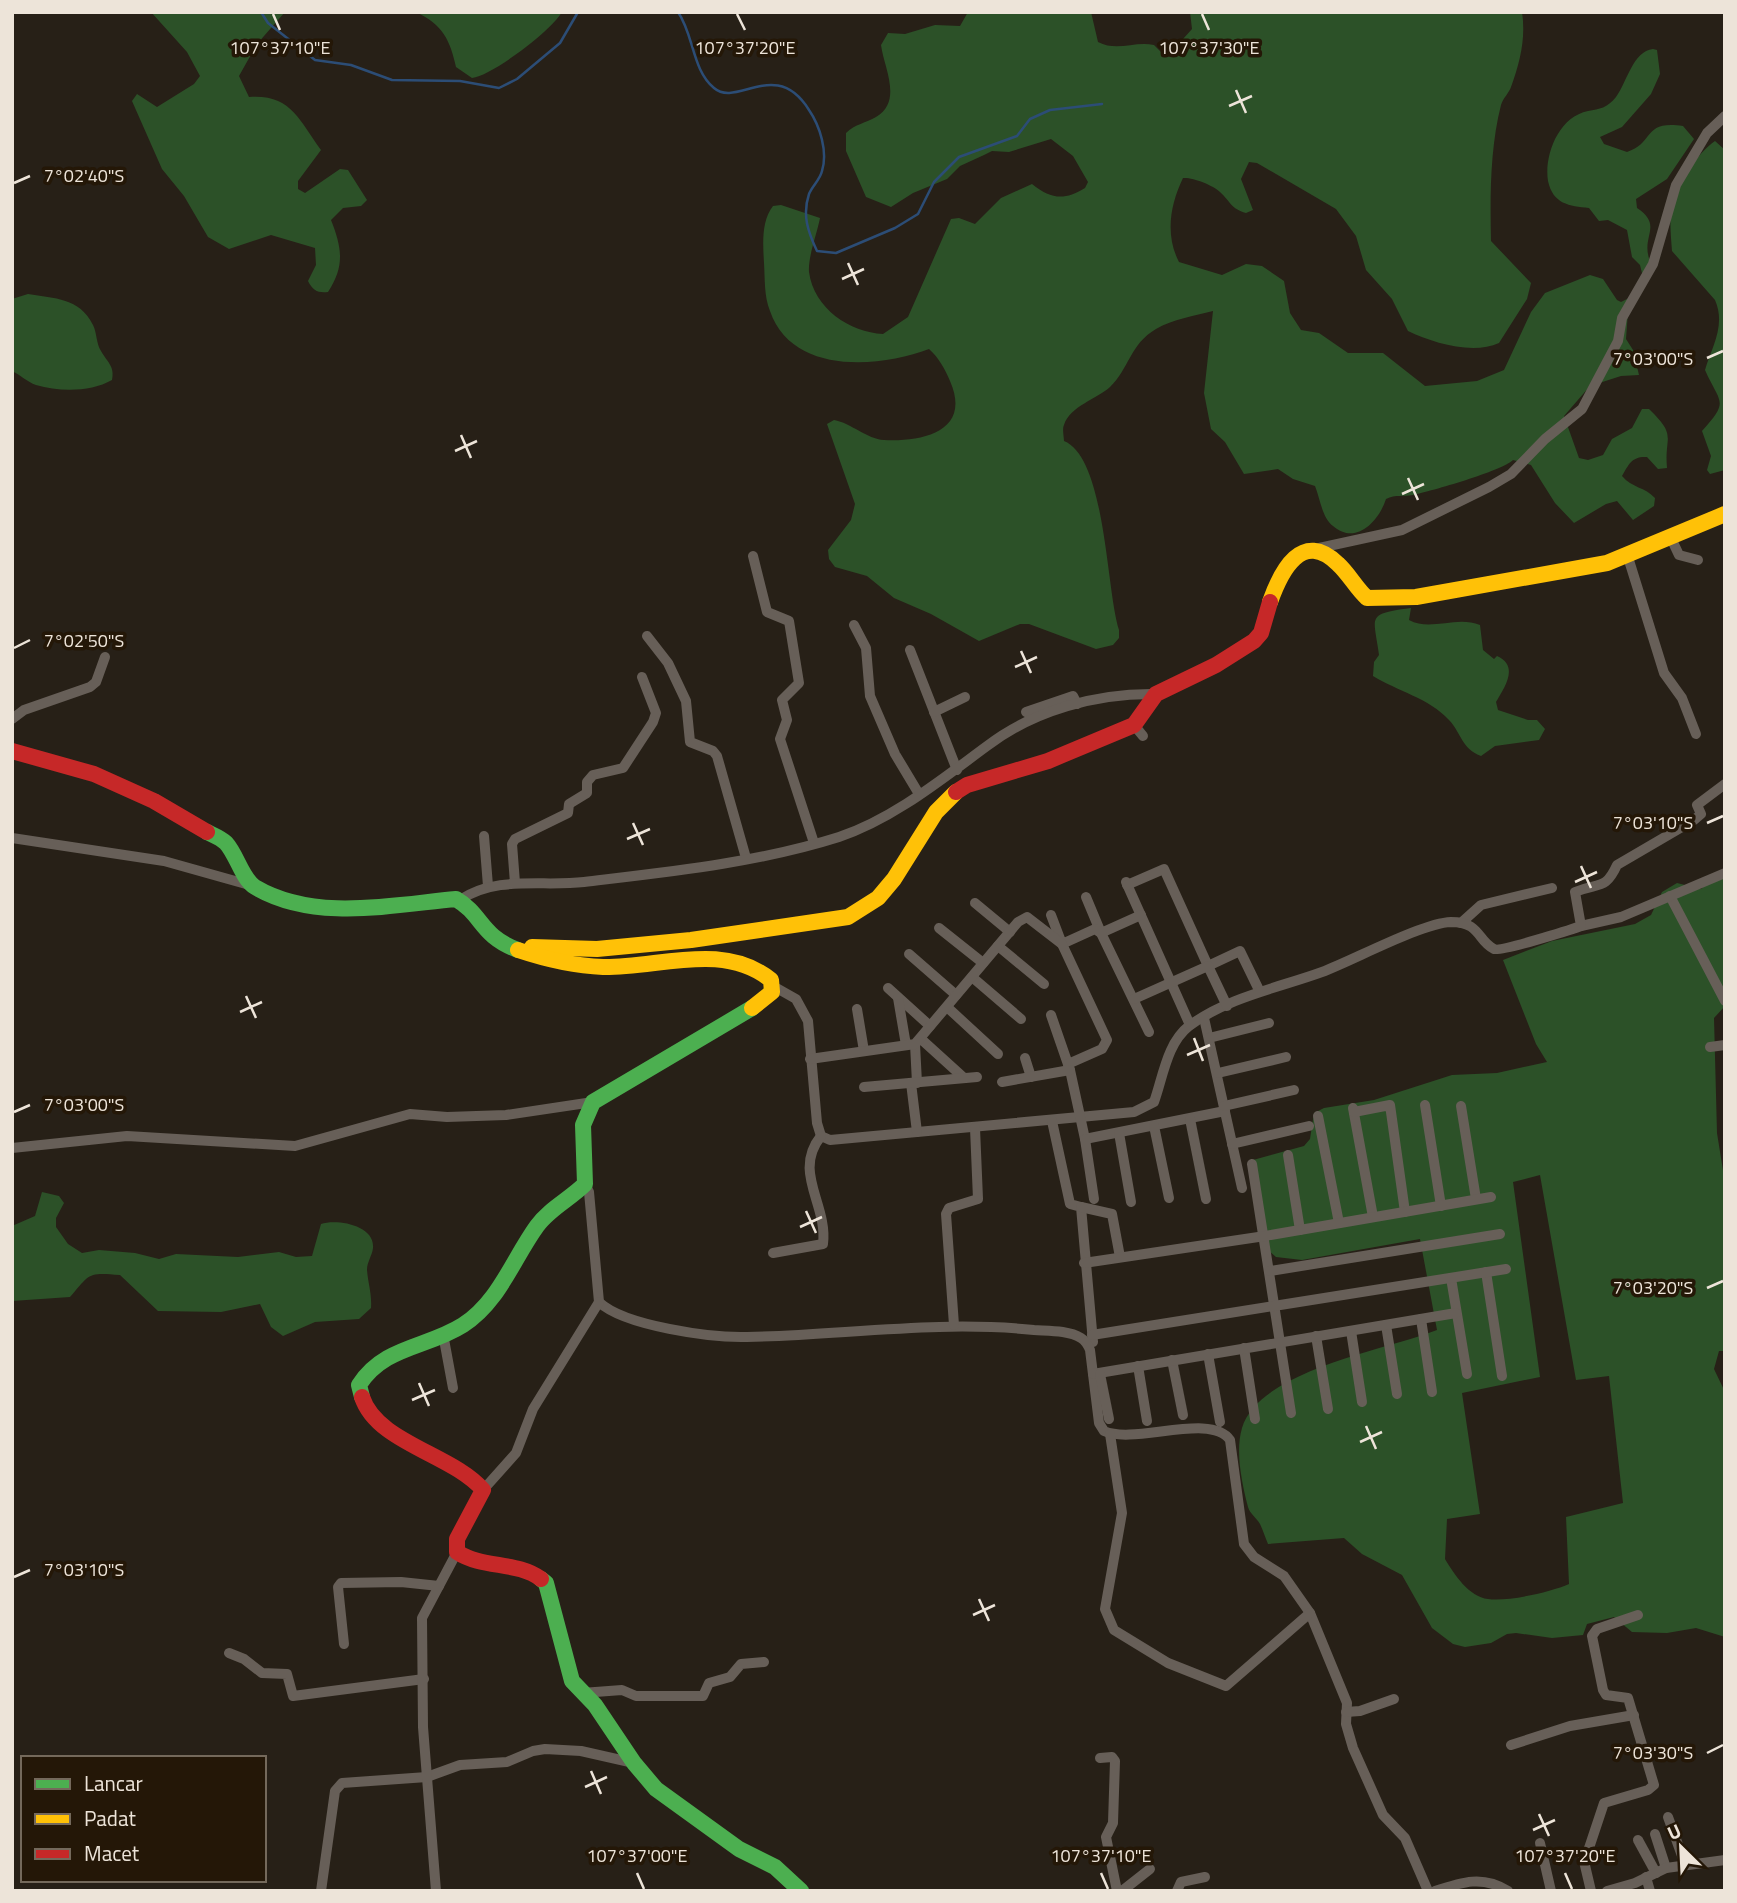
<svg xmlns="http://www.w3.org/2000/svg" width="1737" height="1903" font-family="'Titillium Web',sans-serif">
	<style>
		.forest { fill: #2c5128; fill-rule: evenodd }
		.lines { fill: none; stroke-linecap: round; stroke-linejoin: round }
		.stream { stroke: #2c4d76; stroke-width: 2.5 }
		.street { stroke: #675f58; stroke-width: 10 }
		.fast { stroke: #4caf50; stroke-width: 16 }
		.slow { stroke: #ffc107; stroke-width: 16 }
		.jam { stroke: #c62828; stroke-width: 16 }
		.ticks { fill: none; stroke: #ede4d9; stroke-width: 2.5 }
		.ticks-label { font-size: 18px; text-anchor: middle; fill: #ede4d9; stroke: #241707; stroke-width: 7; stroke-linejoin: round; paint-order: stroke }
	</style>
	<rect width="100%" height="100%" fill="#272017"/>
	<g class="forest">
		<path d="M 151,12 L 285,12 L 257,44 L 239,76 L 249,97 C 291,94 299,120 321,150 L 298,181 L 298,189 L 305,193 L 340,169 L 348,170 L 367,200 L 361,206 L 343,208 L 331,220 C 342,248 345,266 328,292 C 318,293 313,291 308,281 L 316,265 L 315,248 L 271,235 L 229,249 L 208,237 L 184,196 L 162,169 L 132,101 L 137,94 L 157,107 L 194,84 L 200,76 L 187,52 Z"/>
		<path d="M 416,12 L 562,12 C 551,31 493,75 472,78 L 456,67 C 450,40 443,25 416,12 Z"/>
		<path d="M 968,12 L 1091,12 L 1098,42 C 1117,52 1134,41 1154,45 L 1166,57 L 1177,56 L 1183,39 L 1192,29 L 1190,12 L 1522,12 C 1526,38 1520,62 1511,87 C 1509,93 1503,98 1501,105 C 1490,148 1490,197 1491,241 L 1531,283 L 1527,299 L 1499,343 C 1473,355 1433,343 1408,331 L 1392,299 L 1366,270 L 1356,236 L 1336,209 L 1257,163 L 1249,162 L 1241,179 L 1253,210 L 1246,213 C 1231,209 1230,201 1220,192 C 1213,185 1192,177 1183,178 C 1170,205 1165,235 1179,262 L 1222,275 L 1246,264 L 1262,266 L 1284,281 L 1290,313 L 1301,330 L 1319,333 L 1348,353 L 1383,353 L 1425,386 L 1477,381 L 1504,370 L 1531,312 L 1545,293 L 1590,275 L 1603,279 L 1617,300 L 1621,302 L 1629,298 L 1626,339 L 1633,350 L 1639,375 L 1621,376 L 1590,386 L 1564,416 L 1579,458 L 1588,460 L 1603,455 L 1612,439 L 1632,428 L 1642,409 L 1649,409 C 1678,437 1664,435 1667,468 L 1658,469 L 1647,457 C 1632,456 1629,464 1622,476 C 1632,488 1645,487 1655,498 L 1654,506 L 1633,520 L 1617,501 L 1606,504 L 1574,523 L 1555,503 L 1531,465 L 1513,460 C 1502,471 1431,491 1413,495 C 1403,497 1396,494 1386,499 C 1379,521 1356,546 1333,526 C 1322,518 1320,498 1315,486 L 1293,479 L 1278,469 L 1244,474 L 1225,442 L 1211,429 L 1204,393 L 1213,311 C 1194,316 1173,319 1156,329 C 1130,344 1129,369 1110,387 C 1097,399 1070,406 1064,425 C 1062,429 1064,437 1064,441 C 1106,458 1106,589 1119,630 L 1119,638 L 1113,645 L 1096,649 L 1029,624 L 1020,624 L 979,641 L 931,614 L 894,598 L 867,576 L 835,567 L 829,559 L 828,550 L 851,520 L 855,504 L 827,424 L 834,420 C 851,423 867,439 884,440 C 923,442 972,431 950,381 C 945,369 939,358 929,349 C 879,368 792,375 770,311 C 764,296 765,279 764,263 C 763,245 761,221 773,206 L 781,205 L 820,218 C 817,234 808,256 809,272 C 814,309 850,332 883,334 L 908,317 L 951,219 L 959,218 L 975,224 L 1001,198 L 1032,184 C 1051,199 1064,201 1085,188 L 1088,182 L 1073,156 L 1051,139 L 1009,152 L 992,151 L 984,155 L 960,166 L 947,179 L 913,193 L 891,207 L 866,197 L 846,151 L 846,133 C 855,124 866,123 876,117 C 903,101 884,68 881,45 L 888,33 L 905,34 L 935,25 L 960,26 Z"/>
		<path d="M 1653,49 L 1657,50 L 1660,74 L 1651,94 L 1622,127 L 1600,137 L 1604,144 L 1627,152 C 1655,143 1642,120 1683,126 L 1694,139 L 1667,179 L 1636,199 L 1637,208 C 1664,226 1640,236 1650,261 L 1643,277 L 1640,265 L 1632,257 L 1627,230 L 1608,220 L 1599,221 L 1589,208 C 1569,206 1553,204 1548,181 C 1544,156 1558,117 1588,111 C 1600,109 1607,108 1616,97 C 1627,82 1633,51 1653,49 Z"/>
		<path d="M 1715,141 L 1725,150 L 1725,470 L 1710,474 L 1707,470 L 1711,456 L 1702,431 C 1730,400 1720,404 1705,370 C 1712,347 1726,325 1715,300 L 1672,251 C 1671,237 1669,220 1672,206 C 1677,185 1697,153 1715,141 Z"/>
		<path d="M 28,294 C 55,299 79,297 93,325 C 97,333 96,343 101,351 C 107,362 115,366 112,380 C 91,392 60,392 36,385 C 27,382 21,375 12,371 L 12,299 Z"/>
		<path d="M 1411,608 L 1409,620 C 1431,632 1456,615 1480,625 L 1483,650 L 1494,659 L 1497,656 C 1520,666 1504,688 1496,702 L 1498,710 L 1528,720 L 1537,720 L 1545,729 L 1539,740 L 1495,746 L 1481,756 C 1461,748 1462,734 1449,720 C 1429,698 1397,691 1373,676 L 1374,662 L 1379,655 C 1374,616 1365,614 1411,608 Z"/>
		<path d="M 1725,868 L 1725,1006 L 1714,1018 L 1717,1133 L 1725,1183 L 1725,1351 L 1719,1351 L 1714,1369 L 1725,1392 L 1725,1637 L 1696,1628 L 1667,1633 L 1632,1632 L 1614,1617 L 1587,1624 L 1583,1635 L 1552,1638 L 1516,1633 L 1507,1634 L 1491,1643 L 1465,1647 L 1453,1644 L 1432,1628 L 1402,1575 L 1362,1554 L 1344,1538 L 1268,1544 C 1265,1537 1263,1530 1260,1524 C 1256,1517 1250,1514 1248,1507 C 1242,1483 1235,1452 1242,1428 C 1259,1370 1387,1350 1437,1330 L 1420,1239 L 1302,1260 L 1276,1257 L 1261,1244 L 1253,1160 L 1304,1146 L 1310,1139 L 1314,1113 L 1324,1108 L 1374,1100 L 1452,1075 L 1497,1073 L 1547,1062 L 1536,1044 L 1503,960 L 1552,941 L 1635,924 L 1651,915 L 1662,892 L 1677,883 L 1701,889 ZM 1540,1175 L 1576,1380 L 1609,1376 L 1623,1503 L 1566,1517 L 1569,1584 C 1551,1592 1507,1602 1488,1599 C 1469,1597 1454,1574 1445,1559 L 1447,1519 L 1480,1514 L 1462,1393 L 1540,1377 L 1513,1182 Z"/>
		<path d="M 42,1192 L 59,1196 L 64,1203 L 56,1218 L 56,1227 L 68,1244 L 82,1253 L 99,1250 L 135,1253 L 159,1259 L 176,1254 L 238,1257 L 279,1252 L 296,1257 L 312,1256 L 321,1224 C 337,1219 375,1225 373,1248 C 372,1256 367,1262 367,1270 C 368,1283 372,1294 371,1308 L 359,1319 L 315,1322 L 283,1336 L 271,1327 L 260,1304 L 221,1312 L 158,1311 L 120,1275 C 87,1272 90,1274 70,1297 L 12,1301 L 12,1226 L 35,1216 Z"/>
	</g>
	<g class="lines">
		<g class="stream">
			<path d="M 261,12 L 268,23 L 315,60 L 351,65 L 392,80 L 460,81 L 499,88 L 517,79 L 560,43 L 578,12"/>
			<path d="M 678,12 C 694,35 692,70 714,88 C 737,108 776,57 809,110 C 820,126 828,152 822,171 C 820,180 812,186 809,194 C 802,215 808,232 817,251 L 836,253 L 895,228 L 918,214 L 934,182 L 959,157 L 1017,136 L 1030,119 L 1050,110 L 1102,104"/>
		</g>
		<g class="street">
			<path d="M 1670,536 L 1679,555 L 1698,560"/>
			<path d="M 1310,550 L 1402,530 L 1489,487 L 1511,474 L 1545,439 L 1582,409 L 1618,341 L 1622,318 L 1653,264 L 1676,185 L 1707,133 L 1725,116"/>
			<path d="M 1627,554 L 1664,673 L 1682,698 L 1696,734"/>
			<path d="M 753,556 L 767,612 L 789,621 L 799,683 L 782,700 L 787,720 L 780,739 L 814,843"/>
			<path d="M 854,625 L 866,648 L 870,696 L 895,754 L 919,794"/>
			<path d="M 647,636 L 668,663 L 686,701 L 690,742 L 713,751 L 717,756 L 746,858"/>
			<path d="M 910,650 L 957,770"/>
			<path d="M 934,712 L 965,697"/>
			<path d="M 1026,712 L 1073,696 L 1077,704"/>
			<path d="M 12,719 L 24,710 L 90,687 L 96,682 L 105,657"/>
			<path d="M 1134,725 L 1143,736"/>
			<path d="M 484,836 L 488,886"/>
			<path d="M 12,838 L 164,861 L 253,886"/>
			<path d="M 1126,882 L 1190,1025"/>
			<path d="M 515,883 L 512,844 L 515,839 L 568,813 L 569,804 L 587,793 L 587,782 L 593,775 L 623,768 L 653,722 L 656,713 L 642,677"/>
			<path d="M 1127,885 L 1164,869 L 1208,966 L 1240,951 L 1259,990"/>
			<path d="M 1670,896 L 1725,1001"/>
			<path d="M 1086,897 L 1101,933 L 1141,915"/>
			<path d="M 460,900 C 497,875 542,887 584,882 C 668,872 757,863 839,837 C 893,819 942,779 987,746 C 1034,710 1097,693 1156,694"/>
			<path d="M 975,903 L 1010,932"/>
			<path d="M 1051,915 L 1062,944 L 1095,929 L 1101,933 L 1149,1032"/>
			<path d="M 1461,923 L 1481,905 L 1552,888"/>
			<path d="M 1581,926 L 1621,917 L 1725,873"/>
			<path d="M 939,928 L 983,963"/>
			<path d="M 998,946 L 1044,984"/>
			<path d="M 909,954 L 956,995"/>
			<path d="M 972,977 L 1021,1019"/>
			<path d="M 773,986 L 796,999 L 808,1021 L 817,1123 L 821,1136 L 830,1140 L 1134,1112 L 1154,1102 C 1163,1077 1167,1043 1189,1026 C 1228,997 1278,988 1322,972 C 1354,960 1422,923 1451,922 C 1481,922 1477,941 1494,949 C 1500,952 1570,930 1581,926 L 1575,892 C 1599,882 1605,891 1617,865 L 1694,820 L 1701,814 L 1697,805 L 1725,784"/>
			<path d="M 888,988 L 930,1026"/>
			<path d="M 898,998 L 906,1045"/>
			<path d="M 1134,999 L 1208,966 L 1227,1006"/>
			<path d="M 947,1007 L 998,1054"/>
			<path d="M 857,1009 L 864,1051"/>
			<path d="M 1051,1015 L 1070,1070 L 1085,1139 L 1225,1111"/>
			<path d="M 1204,1018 L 1242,1188"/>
			<path d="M 1209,1038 L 1269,1023"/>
			<path d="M 921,1039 L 964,1078"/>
			<path d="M 915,1044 L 917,1083"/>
			<path d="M 1710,1047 L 1725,1045"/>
			<path d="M 1025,1058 L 1031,1077"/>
			<path d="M 810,1059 L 915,1044 L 1018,922 L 1027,917 L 1062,944 L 1107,1040 L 1102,1049 L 1068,1064"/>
			<path d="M 1218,1073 L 1286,1057"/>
			<path d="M 1002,1082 L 1070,1070"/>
			<path d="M 911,1083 L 917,1132"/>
			<path d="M 864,1087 L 977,1077"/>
			<path d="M 1425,1105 L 1441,1206"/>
			<path d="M 1224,1106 L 1294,1090"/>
			<path d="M 1461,1106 L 1476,1199"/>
			<path d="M 1353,1108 L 1373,1217"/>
			<path d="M 1354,1112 L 1390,1105 L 1405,1212"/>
			<path d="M 1318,1116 L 1339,1223"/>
			<path d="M 1190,1119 L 1206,1199"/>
			<path d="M 1052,1121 L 1070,1204 L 1081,1207 L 1093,1342"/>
			<path d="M 1154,1126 L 1169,1198"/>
			<path d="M 1119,1133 L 1131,1202"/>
			<path d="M 1085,1139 L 1094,1199"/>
			<path d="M 1232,1144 L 1309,1126"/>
			<path d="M 12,1148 L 127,1136 L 295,1146 L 410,1114 L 447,1117 L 506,1115 L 593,1102"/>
			<path d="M 1288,1155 L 1300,1230"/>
			<path d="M 1252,1164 L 1291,1413"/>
			<path d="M 585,1184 L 589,1192 L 599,1302 C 624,1326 712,1338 747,1337 C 843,1335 937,1320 1034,1330 C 1048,1331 1068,1330 1081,1338 C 1086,1341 1088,1345 1090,1350 L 1099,1423 L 1104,1431 C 1134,1445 1211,1412 1230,1440 L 1244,1544 L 1254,1557 L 1284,1576 L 1310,1613 L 1347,1703 L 1346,1724 L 1353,1748 L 1383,1815 L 1405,1838 L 1428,1891"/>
			<path d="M 1081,1207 L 1112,1214 L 1120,1257"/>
			<path d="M 773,1253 L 823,1244 C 828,1204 792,1172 821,1136"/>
			<path d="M 1084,1263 L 1265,1236 L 1491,1197"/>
			<path d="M 1270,1271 L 1500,1234"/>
			<path d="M 1486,1272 L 1502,1376"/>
			<path d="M 1451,1278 L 1467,1374"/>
			<path d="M 1421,1319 L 1432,1392"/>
			<path d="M 954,1325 L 946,1214 L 949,1208 L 978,1199 L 975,1128"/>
			<path d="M 1386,1325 L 1397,1394"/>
			<path d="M 1351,1331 L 1362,1402"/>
			<path d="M 443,1334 L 453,1388"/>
			<path d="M 1092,1335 L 1506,1269"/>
			<path d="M 1316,1336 L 1328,1409"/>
			<path d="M 1244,1348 L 1255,1419"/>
			<path d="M 1208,1354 L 1220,1422"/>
			<path d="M 1172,1360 L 1183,1415"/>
			<path d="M 1138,1366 L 1147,1421"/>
			<path d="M 1093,1374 L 1456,1313"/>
			<path d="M 1100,1374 L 1109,1419"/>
			<path d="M 1110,1434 L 1122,1513 L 1105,1609 L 1114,1630 L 1168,1663 L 1226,1686 L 1310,1613"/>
			<path d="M 483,1490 L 516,1453 L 533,1409 L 599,1302"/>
			<path d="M 344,1644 L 338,1587 L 341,1583 L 401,1582 L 439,1586"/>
			<path d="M 229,1653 L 244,1659 L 262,1673 L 287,1674 L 293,1696 L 424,1679"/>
			<path d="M 582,1693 L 622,1690 L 636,1696 L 703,1696 L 709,1683 L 730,1677 L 741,1664 L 764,1662"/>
			<path d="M 1346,1712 L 1360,1711 L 1394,1699"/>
			<path d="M 1511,1745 L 1570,1726 L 1634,1715"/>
			<path d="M 1100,1758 L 1112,1757 L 1115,1761 L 1113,1823 L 1106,1837 L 1117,1891"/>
			<path d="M 1668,1817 L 1685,1864"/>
			<path d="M 1655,1834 L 1666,1868"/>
			<path d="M 1638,1840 L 1656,1873"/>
			<path d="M 1540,1843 L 1551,1891"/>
			<path d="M 1646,1877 L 1650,1891"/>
			<path d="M 321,1891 L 335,1791 L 342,1783 L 427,1777 L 460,1765 L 507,1762 L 533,1751 L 545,1749 L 581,1751 L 634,1763"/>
			<path d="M 436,1891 L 423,1727 L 422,1618 L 457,1552"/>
			<path d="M 1122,1891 L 1150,1869"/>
			<path d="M 1177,1891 L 1181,1882 L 1205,1877"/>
			<path d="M 1435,1891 C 1462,1882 1483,1875 1508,1891"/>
			<path d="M 1591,1891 L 1583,1857 L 1589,1848 L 1604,1803 L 1648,1790 L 1654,1785 L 1628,1698 L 1606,1695 L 1603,1690 L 1592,1636 L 1597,1629 L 1638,1615"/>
			<path d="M 1607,1891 L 1635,1883 L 1666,1868 L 1725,1860"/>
		</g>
		<g class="fast">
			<path d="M 207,832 C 213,835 221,838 226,843 C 237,855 242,879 255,887 C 314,922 392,905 456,899 C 483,915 480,936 518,950"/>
			<path d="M 362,1397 L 359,1385 C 384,1346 427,1348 463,1325 C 499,1302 513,1259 537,1226 C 549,1209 570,1199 585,1184 L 583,1125 L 593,1102 L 752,1008"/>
			<path d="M 541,1579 L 546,1583 L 572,1681 L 595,1705 L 634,1763 L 656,1789 L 739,1849 L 775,1867 L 801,1891"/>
		</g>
		<g class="slow">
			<path d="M 1270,602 C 1281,571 1302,529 1338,564 C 1349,574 1356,588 1367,598 L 1416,597 L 1607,563 L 1725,514"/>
			<path d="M 532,947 L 597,949 L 691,940 L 848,917 L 878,898 L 894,879 L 936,812 L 956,792"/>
			<path d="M 518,950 C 545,959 575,966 603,967 C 659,968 723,941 771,980 L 772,992 L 752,1008"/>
		</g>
		<g class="jam">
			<path d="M 12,751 L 94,774 L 154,801 L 207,832"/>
			<path d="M 956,792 L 967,785 L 1048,761 L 1134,725 L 1156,694 L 1216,665 L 1254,641 L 1261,633 L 1270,602"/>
			<path d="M 362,1397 C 377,1443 452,1454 483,1490 L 457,1539 L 457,1552 C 483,1569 517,1561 541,1579"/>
		</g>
	</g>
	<path class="ticks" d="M 273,14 L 280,30M 737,14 L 745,30M 1202,14 L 1209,30M 1236,90 L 1246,113M 1229,106 L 1252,96M 14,183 L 30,176M 848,263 L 858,285M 842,279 L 864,269M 1707,358 L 1723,351M 461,435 L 471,458M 455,451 L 477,441M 1408,478 L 1418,500M 1402,494 L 1424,484M 14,648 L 30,640M 1021,651 L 1031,673M 1015,667 L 1037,657M 633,823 L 643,845M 1707,823 L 1723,816M 627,839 L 650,829M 1581,866 L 1591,888M 1575,882 L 1597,872M 246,996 L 256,1018M 240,1012 L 262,1002M 1194,1038 L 1203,1061M 1187,1055 L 1210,1045M 14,1112 L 30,1105M 806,1211 L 816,1233M 800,1227 L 822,1217M 1707,1288 L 1723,1281M 419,1383 L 429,1406M 412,1400 L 435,1390M 1366,1426 L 1376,1449M 1360,1442 L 1382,1432M 14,1577 L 30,1570M 979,1599 L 989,1621M 973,1615 L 995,1605M 1707,1753 L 1723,1745M 591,1771 L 601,1794M 585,1787 L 607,1777M 1539,1814 L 1549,1836M 1533,1830 L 1555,1820M 637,1873 L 644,1889M 1101,1873 L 1108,1889M 1565,1873 L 1572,1889"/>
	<g class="ticks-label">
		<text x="280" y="54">107°37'10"E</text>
		<text x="745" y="54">107°37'20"E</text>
		<text x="1209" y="54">107°37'30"E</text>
		<text x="84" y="182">7°02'40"S</text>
		<text x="1653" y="365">7°03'00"S</text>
		<text x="84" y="647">7°02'50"S</text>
		<text x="1653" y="829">7°03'10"S</text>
		<text x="84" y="1111">7°03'00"S</text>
		<text x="1653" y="1294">7°03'20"S</text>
		<text x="84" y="1576">7°03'10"S</text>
		<text x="1653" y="1759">7°03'30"S</text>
		<text x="637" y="1862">107°37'00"E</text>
		<text x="1101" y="1862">107°37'10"E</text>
		<text x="1565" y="1862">107°37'20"E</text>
	</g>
	<rect width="1737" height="1903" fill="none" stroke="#ede4d9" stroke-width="28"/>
	<rect x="21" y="1756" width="245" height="126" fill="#241707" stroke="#74695b" stroke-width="2"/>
	<rect x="35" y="1779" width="35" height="10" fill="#4caf50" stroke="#74695b" stroke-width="2"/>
	<text x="84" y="1791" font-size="21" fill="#ede4d9">Lancar</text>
	<rect x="35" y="1814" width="35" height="10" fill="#ffc107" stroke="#74695b" stroke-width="2"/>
	<text x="84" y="1826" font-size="21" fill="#ede4d9">Padat</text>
	<rect x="35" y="1849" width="35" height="10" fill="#c62828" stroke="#74695b" stroke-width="2"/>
	<text x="84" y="1861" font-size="21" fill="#ede4d9">Macet</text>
	<g transform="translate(1681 1847) rotate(336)" stroke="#241707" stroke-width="5" paint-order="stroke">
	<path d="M0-5L12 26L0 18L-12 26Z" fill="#ede4d9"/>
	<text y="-10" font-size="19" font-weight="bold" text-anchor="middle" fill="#ede4d9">U</text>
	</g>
</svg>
